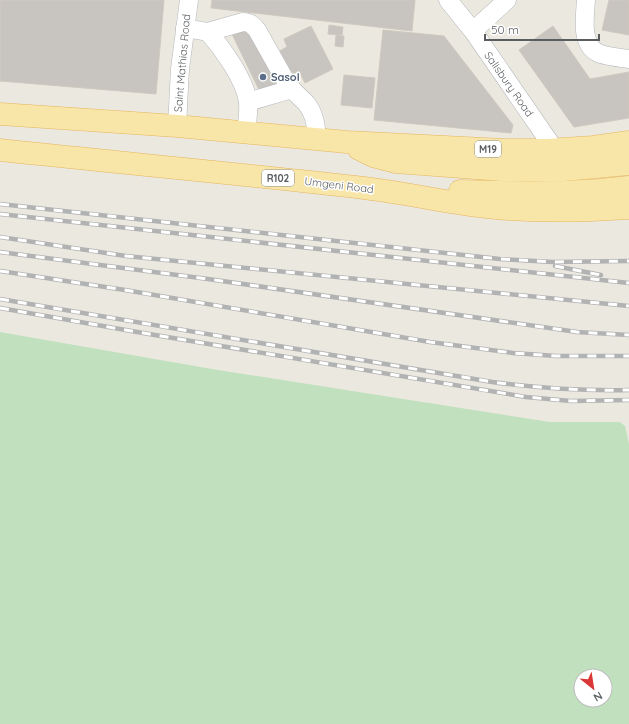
<svg xmlns="http://www.w3.org/2000/svg" width="629" height="724" font-family="Quicksand,sans-serif">
	<style>
		.green { fill: #c1e1be; fill-rule: evenodd }
		.building { fill: #c8c5c0; stroke: #cfc9bf }
		.lines { fill: none; stroke-linecap: round; stroke-linejoin: round }
		.minor-casing { stroke: #b3b6ba; stroke-width: 19 }
		.major-casing { stroke: #e5b65f; stroke-width: 23 }
		.minor { stroke: #fff; stroke-width: 18 }
		.major { stroke: #f8e5a8; stroke-width: 22 }
		.rail-casing { stroke: #b1b2b2; stroke-width: 4.5 }
		.rail { stroke: #fff; stroke-width: 3; stroke-dasharray: 9; stroke-linecap: butt }
		.service-dot { fill: #5c6f8a; stroke: #fff; stroke-width: 1.5 }
		.labels { text-anchor: middle; stroke-width: 3; stroke-linejoin: round; paint-order: stroke }
		.shield { fill: #fff; stroke: #8b8e90; stroke-width: 1 }
		.shield-label { font-size: 10px; font-weight: bold; fill: #595d60 }
		.street-label { font-size: 11px; fill: #595d60; stroke: #fff }
		.service-label { font-size: 11px; font-weight: bold; fill: #4e5e75; stroke: #fff; text-anchor: start }
	</style>
	<rect width="100%" height="100%" fill="#ebe8e0"/>
	<path class="green" d="M 0,332 L 212,369 L 550,422 L 620,422 L 625,426 L 629,444 L 629,724 L 0,724 ZM 581,676 L 605,676 L 605,700 L 581,700 Z"/>
	<g class="building">
		<path d="M 0,0 L 164,0 L 156,94 L 0,81 Z"/>
		<path d="M 212,0 L 415,0 L 412,31 L 211,8 Z"/>
		<path d="M 609,0 L 629,0 L 629,35 L 602,30 Z"/>
		<path d="M 248,23 L 266,58 L 287,47 L 284,39 L 311,26 L 333,69 L 305,83 L 299,71 L 276,82 L 276,84 L 260,92 L 231,32 Z"/>
		<path d="M 329,25 L 343,27 L 342,35 L 328,34 Z"/>
		<path d="M 553,26 L 590,79 L 629,72 L 629,118 L 574,127 L 519,50 Z"/>
		<path d="M 383,30 L 444,36 L 513,125 L 511,133 L 374,120 Z"/>
		<path d="M 336,35 L 344,36 L 343,47 L 335,46 Z"/>
		<path d="M 344,75 L 375,78 L 372,108 L 341,105 Z"/>
	</g>
	<g class="lines">
		<g class="minor-casing">
			<g id="minor">
				<path d="M 448,0 L 473,31 L 555,150"/>
				<path d="M 586,0 C 585,16 580,44 598,53 C 604,56 621,58 629,59"/>
				<path d="M 185,28 L 208,32 L 243,22 C 250,22 253,25 257,30 L 288,85 C 294,92 300,97 306,103 C 315,114 316,126 317,139"/>
				<path d="M 473,31 L 507,0"/>
				<path d="M 208,32 C 222,48 245,79 248,102 C 249,112 247,123 246,133"/>
				<path d="M 248,102 L 292,89"/>
				<path d="M 177,126 L 180,69 L 189,0"/>
			</g>
		</g>
		<g class="major-casing">
			<g id="major">
				<path d="M 0,114 L 177,126 L 347,142 L 504,150 L 548,150 L 593,147 L 629,142"/>
				<path d="M 359,149 L 373,156 L 396,162 L 502,170 L 553,171 L 629,164"/>
				<path d="M 0,150 C 121,163 243,174 364,188 C 408,193 451,204 496,208 C 540,212 585,211 629,208"/>
				<path d="M 460,191 L 547,193 L 600,190 L 629,187"/>
			</g>
		</g>
		<use href="#minor" class="minor"/>
		<use href="#major" class="major"/>
		<g class="rail-casing">
			<g id="rail">
				<path d="M 0,204 L 500,259 L 553,262 L 629,261"/>
				<path d="M 0,214 L 629,283"/>
				<path d="M 0,237 L 126,256 L 629,306"/>
				<path d="M 0,252 L 208,279 L 577,332 L 629,335"/>
				<path d="M 555,266 L 601,275"/>
				<path d="M 0,271 L 125,290 L 430,342 L 513,353 L 556,356 L 629,356"/>
				<path d="M 0,299 L 492,382 C 538,388 583,391 629,390"/>
				<path d="M 0,308 L 137,332 L 526,397 L 571,401 L 629,400"/>
			</g>
		</g>
		<use href="#rail" class="rail"/>
	</g>
	<circle class="service-dot" cx="263" cy="77" r="4"/>
	<g class="labels">
		<g class="shield">
			<rect x="475" y="141" width="26" height="16" rx="3"/>
			<rect x="262" y="170" width="32" height="16" rx="3"/>
		</g>
		<g class="shield-label">
			<text x="488" y="153">M19</text>
			<text x="278" y="182">R102</text>
		</g>
		<g class="street-label">
			<text transform="translate(182 63) rotate(-85)" y="4">Saint Mathias Road</text>
			<text transform="translate(509 84) rotate(55)" y="4">Salisbury Road</text>
			<text transform="translate(339 185) rotate(7)" y="4">Umgeni Road</text>
		</g>
		<g class="service-label">
			<text x="271" y="81">Sasol</text>
		</g>
	</g>
	<g transform="translate(593 688) rotate(150)"><circle r="19" fill="#ffffff" stroke="#bdbebf"/>
	<path d="M0-3L7 15L0 10L-7 15Z" fill="#da3837"/>
	<text y="-6" font-size="11" font-weight="bold" text-anchor="middle" fill="#595d60">N</text>
	</g>
	<path d="M485 34v6h114v-6" fill="none" stroke="#595d60" stroke-width="2"/>
	<text x="491" y="34" font-size="12" fill="#595d60" stroke="#ffffff" stroke-width="3" paint-order="stroke">50 m</text>
</svg>
